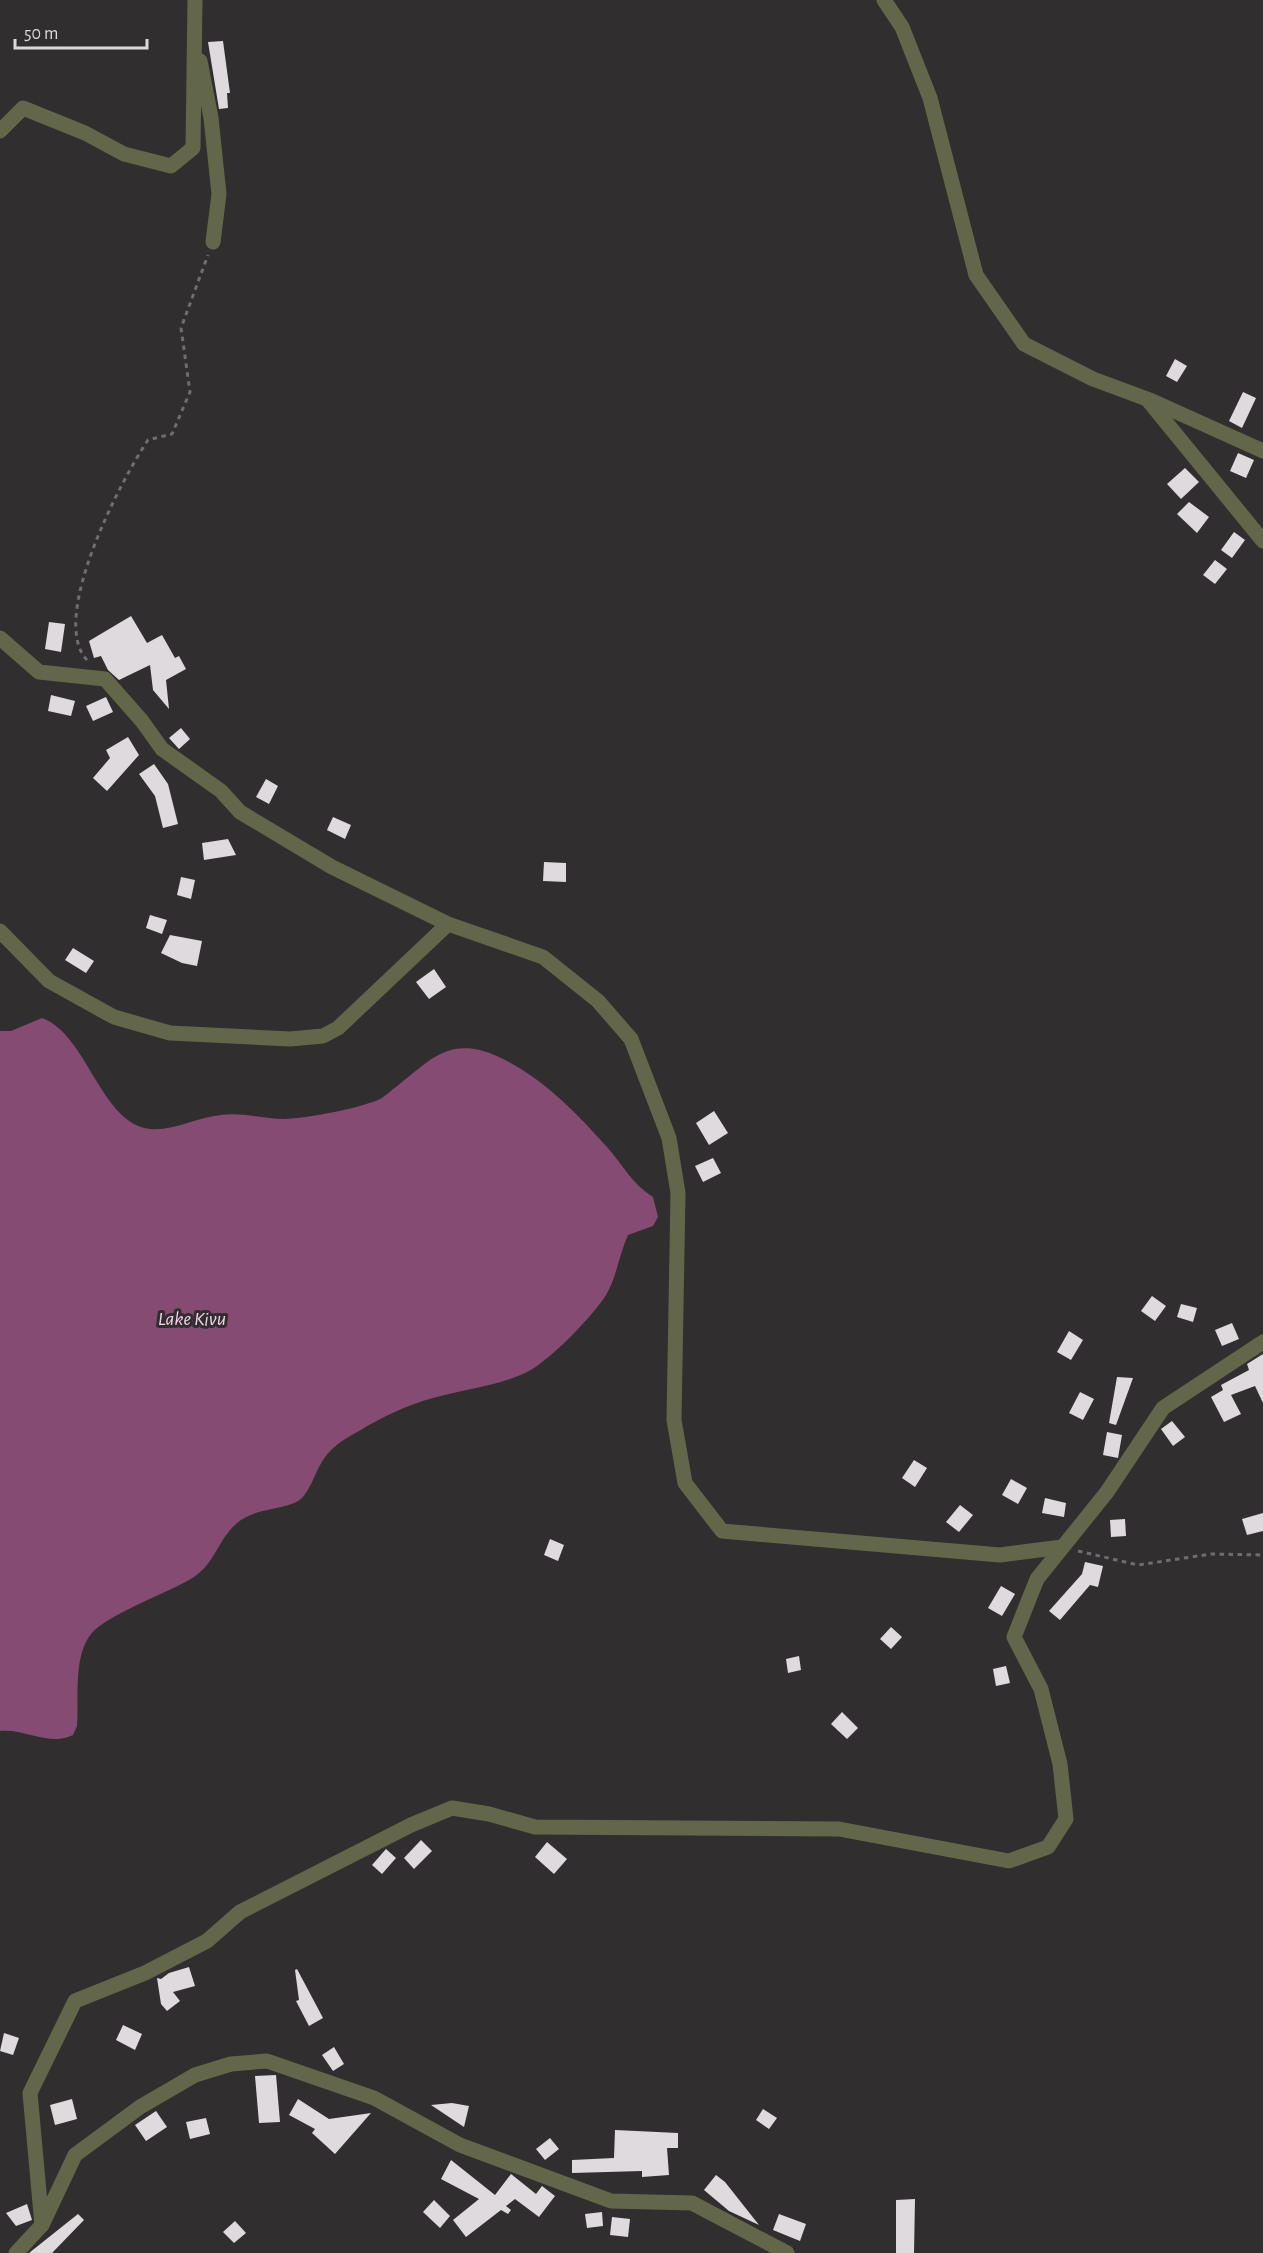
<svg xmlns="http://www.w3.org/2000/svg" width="1263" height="2253" font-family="'Alegreya Sans',sans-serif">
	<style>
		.water { fill: #864b72 }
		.building { fill: #dfdadd }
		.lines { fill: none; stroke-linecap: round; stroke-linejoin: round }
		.path { stroke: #706d6f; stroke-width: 3; stroke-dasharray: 4.5 4.5; stroke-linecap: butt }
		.minor { stroke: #63674a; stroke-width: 15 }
		.labels { text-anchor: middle; stroke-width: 6; stroke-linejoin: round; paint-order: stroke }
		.water-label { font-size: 20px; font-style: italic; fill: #f7d3e9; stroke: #312e30 }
	</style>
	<rect width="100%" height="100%" fill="#312e30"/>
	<path class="water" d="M 42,1018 C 87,1034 101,1124 150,1129 C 174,1131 198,1117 221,1115 C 242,1112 264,1119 284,1119 C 308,1118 356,1109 378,1100 C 385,1097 390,1091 396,1087 C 429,1061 448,1037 492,1054 C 537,1072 576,1112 607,1147 C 623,1165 632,1184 653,1197 L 658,1217 L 653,1226 L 628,1235 C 619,1254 617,1277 606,1295 C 593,1316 551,1359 529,1371 C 500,1386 465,1389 433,1398 C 407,1405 382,1417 359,1431 C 342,1440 328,1449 319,1467 C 314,1477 310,1489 302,1498 C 288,1511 256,1506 236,1524 C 218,1540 215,1563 194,1577 C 169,1593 107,1614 91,1634 C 73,1657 79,1698 77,1726 L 73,1735 C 51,1747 24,1728 0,1731 L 0,1031 L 11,1031 Z"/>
	<g class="building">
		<path d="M 223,41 L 230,93 L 227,93 L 228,108 L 219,109 L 208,42 Z"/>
		<path d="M 1175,359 L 1187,366 L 1177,382 L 1166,376 Z"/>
		<path d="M 1243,392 L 1256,398 L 1242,428 L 1229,421 Z"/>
		<path d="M 1238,453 L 1254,460 L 1246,478 L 1230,471 Z"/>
		<path d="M 1185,468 L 1199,482 L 1181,499 L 1167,484 Z"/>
		<path d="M 1189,502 L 1209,517 L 1197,533 L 1177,514 Z"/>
		<path d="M 1234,532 L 1245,540 L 1232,558 L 1221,550 Z"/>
		<path d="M 1215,560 L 1227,569 L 1215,584 L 1203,575 Z"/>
		<path d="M 131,616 L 147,643 L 162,635 L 175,658 L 179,656 L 186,669 L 166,680 L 169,709 L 153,690 L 150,665 L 119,680 L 108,670 L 101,656 L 94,658 L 89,641 Z"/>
		<path d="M 49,622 L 65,624 L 61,652 L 45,649 Z"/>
		<path d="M 51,695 L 75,701 L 71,716 L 48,711 Z"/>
		<path d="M 106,697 L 113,712 L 93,721 L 86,706 Z"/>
		<path d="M 181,728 L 190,739 L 179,749 L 169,738 Z"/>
		<path d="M 128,737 L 139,755 L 107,791 L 93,778 L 110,758 L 106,750 Z"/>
		<path d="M 154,764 L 168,784 L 178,824 L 163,828 L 155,796 L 139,774 Z"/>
		<path d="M 266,779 L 278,786 L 269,804 L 256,797 Z"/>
		<path d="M 333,817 L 351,825 L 345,839 L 327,830 Z"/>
		<path d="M 228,839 L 236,855 L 204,860 L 202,843 Z"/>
		<path d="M 544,862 L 566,863 L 566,882 L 543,881 Z"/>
		<path d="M 181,877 L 195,880 L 191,899 L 177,895 Z"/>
		<path d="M 150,915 L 167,920 L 162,934 L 146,928 Z"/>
		<path d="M 170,935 L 202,941 L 197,966 L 182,963 L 161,953 Z"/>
		<path d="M 73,948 L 94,961 L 86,973 L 65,960 Z"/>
		<path d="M 434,969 L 446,987 L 429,999 L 416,982 Z"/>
		<path d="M 714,1111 L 728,1133 L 709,1145 L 696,1123 Z"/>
		<path d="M 713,1158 L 721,1173 L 703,1182 L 695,1166 Z"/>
		<path d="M 1152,1296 L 1166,1306 L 1155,1321 L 1141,1311 Z"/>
		<path d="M 1181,1304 L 1197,1308 L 1193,1322 L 1177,1317 Z"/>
		<path d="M 1232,1323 L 1239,1339 L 1222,1346 L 1215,1330 Z"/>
		<path d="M 1069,1331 L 1083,1340 L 1071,1360 L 1057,1352 Z"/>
		<path d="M 1263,1354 L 1263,1403 L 1255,1386 L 1231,1395 L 1241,1414 L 1224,1422 L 1211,1397 L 1223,1390 L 1221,1385 L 1249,1370 L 1247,1364 Z"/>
		<path d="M 1117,1377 L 1133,1378 L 1116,1425 L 1109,1423 Z"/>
		<path d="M 1080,1392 L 1094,1399 L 1083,1420 L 1069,1413 Z"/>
		<path d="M 1172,1421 L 1185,1437 L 1173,1446 L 1161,1429 Z"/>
		<path d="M 1107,1432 L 1122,1435 L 1118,1458 L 1103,1455 Z"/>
		<path d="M 914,1460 L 927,1468 L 915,1487 L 902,1478 Z"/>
		<path d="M 1011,1479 L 1027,1488 L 1018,1504 L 1002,1495 Z"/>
		<path d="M 1045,1498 L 1066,1503 L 1064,1517 L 1042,1513 Z"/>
		<path d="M 960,1505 L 973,1515 L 959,1532 L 946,1522 Z"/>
		<path d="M 1263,1513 L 1263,1531 L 1247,1535 L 1242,1519 Z"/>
		<path d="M 1125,1519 L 1126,1536 L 1111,1537 L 1110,1520 Z"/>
		<path d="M 550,1539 L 564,1545 L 558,1561 L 544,1555 Z"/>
		<path d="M 1085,1562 L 1103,1566 L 1098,1587 L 1090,1585 L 1060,1620 L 1049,1611 L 1082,1574 Z"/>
		<path d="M 1001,1586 L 1015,1594 L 1002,1616 L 988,1608 Z"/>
		<path d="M 891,1627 L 902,1637 L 891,1649 L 880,1639 Z"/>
		<path d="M 799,1656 L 801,1670 L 788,1673 L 786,1659 Z"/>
		<path d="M 1006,1666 L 1010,1683 L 996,1686 L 993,1669 Z"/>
		<path d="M 842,1712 L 858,1728 L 847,1739 L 831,1724 Z"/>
		<path d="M 421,1840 L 432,1851 L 414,1869 L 404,1858 Z"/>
		<path d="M 547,1842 L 567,1859 L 554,1874 L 535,1857 Z"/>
		<path d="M 386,1849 L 396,1858 L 382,1874 L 372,1865 Z"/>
		<path d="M 189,1967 L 195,1986 L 173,1992 L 180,2001 L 167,2011 L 161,2004 L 157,1978 L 161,1979 L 169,1973 Z"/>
		<path d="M 297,1969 L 323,2018 L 309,2026 L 296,2001 L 299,2000 L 295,1970 Z"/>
		<path d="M 123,2025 L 142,2034 L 135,2050 L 116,2040 Z"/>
		<path d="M 4,2033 L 19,2038 L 13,2055 L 0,2051 Z"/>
		<path d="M 334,2047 L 344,2064 L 333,2071 L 322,2055 Z"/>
		<path d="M 276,2075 L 280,2122 L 259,2123 L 255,2076 Z"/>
		<path d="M 72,2099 L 77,2119 L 55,2125 L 50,2105 Z"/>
		<path d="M 298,2099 L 329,2119 L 371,2113 L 335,2154 L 312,2133 L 315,2129 L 289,2115 Z"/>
		<path d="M 452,2103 L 469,2106 L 464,2127 L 431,2105 Z"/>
		<path d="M 763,2109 L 777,2118 L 769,2129 L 756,2120 Z"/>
		<path d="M 156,2111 L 167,2127 L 146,2141 L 135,2125 Z"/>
		<path d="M 206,2118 L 210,2134 L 190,2139 L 186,2122 Z"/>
		<path d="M 615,2130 L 678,2133 L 678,2148 L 667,2148 L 669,2175 L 642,2177 L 642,2171 L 572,2173 L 572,2160 L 614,2158 Z"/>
		<path d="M 550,2138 L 559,2149 L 545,2160 L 536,2149 Z"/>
		<path d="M 451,2160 L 495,2195 L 511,2174 L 536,2194 L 542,2186 L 555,2196 L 539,2217 L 515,2199 L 506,2206 L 511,2210 L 508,2214 L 501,2210 L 466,2237 L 453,2220 L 479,2199 L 441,2179 Z"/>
		<path d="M 716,2175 L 725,2182 L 759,2225 L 729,2211 L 704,2190 Z"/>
		<path d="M 915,2199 L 914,2253 L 896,2253 L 896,2200 Z"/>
		<path d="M 434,2200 L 450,2216 L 440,2228 L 423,2212 Z"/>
		<path d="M 27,2204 L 32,2220 L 16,2226 L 6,2213 Z"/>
		<path d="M 602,2212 L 603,2226 L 587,2228 L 585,2214 Z"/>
		<path d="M 78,2214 L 84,2220 L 52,2253 L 29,2253 Z"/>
		<path d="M 779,2214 L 806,2224 L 800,2241 L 773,2230 Z"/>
		<path d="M 612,2217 L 630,2219 L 628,2237 L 610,2235 Z"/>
		<path d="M 235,2221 L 246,2233 L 234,2243 L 223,2232 Z"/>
	</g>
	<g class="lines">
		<g class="path">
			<path d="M 87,660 C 48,619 121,480 148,440 L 172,434 L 190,392 L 181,328 L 208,255"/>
			<path d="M 1078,1551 L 1138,1565 L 1211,1554 L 1263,1555"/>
		</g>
		<g class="minor">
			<path d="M 884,0 L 902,27 L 930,98 L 976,275 L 1024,344 L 1093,379 L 1147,399 L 1263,541"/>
			<path d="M 200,61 L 211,118 L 219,194 L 213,242"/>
			<path d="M 0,131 L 23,108 L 85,133 L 124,154 L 171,166 L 193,148 L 195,0"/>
			<path d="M 1150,400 L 1263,451"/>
			<path d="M 0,638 L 39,672 L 105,679 L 142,721 L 162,749 L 221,791 L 240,812 L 332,867 L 448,924 L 543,957 L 598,1001 L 631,1039 L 669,1138 L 678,1193 L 674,1420 L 685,1483 L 722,1531 L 1000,1555 L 1062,1547"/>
			<path d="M 0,931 L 49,981 L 114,1017 L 170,1033 L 290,1039 L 323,1036 L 338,1028 L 448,924"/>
			<path d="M 42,2225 L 30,2093 L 75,2001 L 145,1973 L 207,1941 L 240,1912 L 411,1825 L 452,1808 L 489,1814 L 535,1827 L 839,1829 L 1009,1861 L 1048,1847 L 1066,1819 L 1060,1764 L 1041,1689 L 1014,1637 L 1037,1579 L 1107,1492 L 1163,1408 L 1263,1342"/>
			<path d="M 16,2253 L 42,2225 L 75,2155 L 140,2107 L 195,2075 L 231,2064 L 267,2061 L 374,2098 L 460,2145 L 611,2201 L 692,2203 L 787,2253"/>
		</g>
	</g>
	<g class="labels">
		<g class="water-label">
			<text x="192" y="1325">Lake Kivu</text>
		</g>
	</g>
	<path d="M15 39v9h132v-9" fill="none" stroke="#dbd9da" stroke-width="3"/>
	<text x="24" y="39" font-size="18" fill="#dbd9da" stroke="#312e30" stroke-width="4.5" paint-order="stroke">50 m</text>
</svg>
